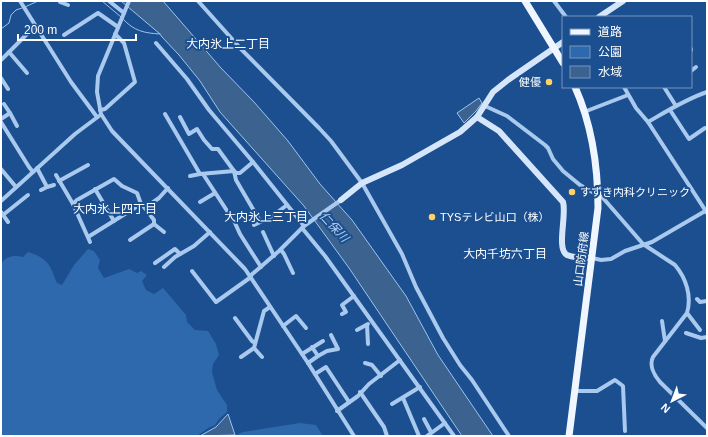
<svg xmlns="http://www.w3.org/2000/svg" width="708" height="437" font-family="Arial,'Noto Sans JP',sans-serif">
	<style>
		.green { fill: #2e69ad }
		.water { fill: #3c6290; stroke: #9cc4f0 }
		.lines { fill: none; stroke-linecap: round; stroke-linejoin: round }
		.stream { stroke: #9cc4f0; stroke-width: 1 }
		.street { stroke: #a9c9ee; stroke-width: 4 }
		.secondary { stroke: #d6e6fa; stroke-width: 6 }
		.primary { stroke: #f0f6ff; stroke-width: 7 }
		.poi-dot { fill: #ffd166; stroke: #1b4f8f; stroke-width: 1.5 }
		.labels { text-anchor: middle; stroke-width: 4; stroke-linejoin: round; paint-order: stroke }
		.poi-label { font-size: 11px; fill: #fff; stroke: #1b4f8f; text-anchor: start }
		.street-label { font-size: 11px; fill: #fff; stroke: #1b4f8f }
		.neighbourhood-label { font-size: 12px; fill: #fff; stroke: #1b4f8f }
		.water-label { font-size: 12px; font-style: italic; fill: #b5d3f5; stroke: #1b4f8f }
	</style>
	<rect width="100%" height="100%" fill="#1b4f8f"/>
	<g class="green">
		<path d="M 88,249 L 94,251 L 100,260 L 98,268 L 104,278 L 129,269 L 137,273 L 141,271 L 147,275 L 142,281 L 146,290 L 154,294 L 163,288 L 186,315 L 187,322 L 195,330 L 208,331 L 216,344 L 219,355 L 213,364 L 212,372 L 217,390 L 227,405 L 227,412 L 219,419 L 215,425 L 208,428 L 197,436 L 1,436 L 1,263 C 8,256 13,255 23,257 L 28,252 C 48,258 50,265 57,283 L 62,285 L 74,265 Z"/>
		<path d="M 300,423 L 316,425 L 323,436 L 234,436 L 243,432 Z"/>
	</g>
	<g class="water">
		<path d="M 121,1 L 163,1 L 221,68 L 254,102 L 288,141 L 320,184 L 352,220 L 406,296 L 438,355 L 493,436 L 462,436 L 349,268 L 304,206 L 220,112 L 200,81 L 179,55 L 162,37 L 160,34 Z"/>
		<path d="M 479,98 L 482,103 L 476,111 L 464,123 L 457,113 Z"/>
		<path d="M 228,414 L 235,435 L 200,436 L 216,427 Z"/>
	</g>
	<g class="lines">
		<g class="stream">
			<path d="M 102,1 L 121,17"/>
			<path d="M 25,7 L 38,1"/>
			<path d="M 123,19 C 134,31 144,33 160,34"/>
			<path d="M 1,29 L 9,23 L 11,15 L 16,10 L 22,8"/>
		</g>
		<g class="street">
			<path d="M 20,1 L 71,82 L 97,117"/>
			<path d="M 60,1 L 60,2 L 68,5"/>
			<path d="M 109,1 L 124,13"/>
			<path d="M 129,1 L 98,76 L 97,92 L 101,114 L 112,131 L 245,269 L 308,363 L 354,436"/>
			<path d="M 198,1 L 241,49 L 319,128 L 331,141 L 362,183 L 402,254 L 416,287 L 443,338 L 460,365 L 472,380 L 509,436"/>
			<path d="M 554,1 L 566,17"/>
			<path d="M 64,35 L 98,13 L 118,27"/>
			<path d="M 156,43 L 187,79 L 209,110 L 253,162 L 304,226"/>
			<path d="M 691,49 L 691,50"/>
			<path d="M 9,52 L 27,73"/>
			<path d="M 1,60 L 35,26"/>
			<path d="M 691,71 L 696,67"/>
			<path d="M 1,78 L 8,89"/>
			<path d="M 624,87 L 636,108 L 648,122 L 707,213"/>
			<path d="M 664,87 L 676,106"/>
			<path d="M 485,106 L 507,116 L 545,145 L 548,148 L 553,159 L 563,171 L 580,185 L 603,198 L 643,244 L 675,265 C 686,278 692,296 687,313 L 653,357 C 649,365 654,375 660,382 L 707,428"/>
			<path d="M 100,110 L 105,109 L 135,82 L 124,43 L 115,34"/>
			<path d="M 670,110 L 689,139 L 705,128"/>
			<path d="M 584,112 L 628,95"/>
			<path d="M 10,113 L 17,126"/>
			<path d="M 165,114 L 200,174"/>
			<path d="M 180,117 L 189,134 L 197,129 L 204,140 L 212,149 L 218,149 L 234,171 L 236,180 L 260,221"/>
			<path d="M 1,119 L 10,113 L 4,104"/>
			<path d="M 1,122 L 29,167 L 33,172"/>
			<path d="M 648,122 C 667,111 686,99 707,92"/>
			<path d="M 37,168 L 47,187 L 41,190"/>
			<path d="M 1,169 L 16,187"/>
			<path d="M 203,174 L 235,223 L 240,234 L 261,267"/>
			<path d="M 56,175 L 73,204"/>
			<path d="M 190,176 L 200,174 L 234,171 L 236,173 L 240,173 L 253,162"/>
			<path d="M 59,181 L 88,165"/>
			<path d="M 47,187 L 54,185"/>
			<path d="M 95,189 L 114,221"/>
			<path d="M 1,201 L 75,134 L 99,116"/>
			<path d="M 200,202 L 215,193"/>
			<path d="M 1,212 L 8,222"/>
			<path d="M 3,215 L 28,195"/>
			<path d="M 154,224 L 164,232"/>
			<path d="M 254,225 L 271,217 L 287,205"/>
			<path d="M 302,228 L 325,256 L 454,436"/>
			<path d="M 263,232 L 274,256"/>
			<path d="M 88,237 L 141,204"/>
			<path d="M 130,240 L 154,224 L 154,220 L 145,208 L 159,198 L 168,188"/>
			<path d="M 90,242 L 73,204 L 77,200 L 114,179 L 122,186 L 137,193 L 141,204 L 145,208"/>
			<path d="M 281,250 L 284,254 L 293,273"/>
			<path d="M 592,258 L 601,260 L 611,259 L 625,251 L 652,242 L 707,210"/>
			<path d="M 155,263 L 175,249 L 180,254"/>
			<path d="M 164,267 L 175,257 L 194,246 L 210,232"/>
			<path d="M 192,271 L 216,302 L 251,277"/>
			<path d="M 250,276 L 279,251 L 304,226 L 341,200"/>
			<path d="M 697,299 L 700,302 L 707,301"/>
			<path d="M 687,313 L 700,330"/>
			<path d="M 342,314 L 346,312 L 342,305 L 354,296"/>
			<path d="M 235,318 L 252,341 L 255,343"/>
			<path d="M 662,321 L 665,341"/>
			<path d="M 367,325 L 368,344"/>
			<path d="M 283,326 L 296,316 L 306,328"/>
			<path d="M 357,330 L 368,324"/>
			<path d="M 686,333 L 701,338 L 707,337"/>
			<path d="M 254,348 L 262,357"/>
			<path d="M 302,354 L 323,341"/>
			<path d="M 318,356 L 327,351 L 338,349 L 331,335"/>
			<path d="M 241,357 L 254,348 L 264,311 L 270,307"/>
			<path d="M 308,363 L 318,356 L 312,347"/>
			<path d="M 365,363 L 372,365 L 381,376"/>
			<path d="M 315,374 L 326,367 L 349,402"/>
			<path d="M 575,391 L 597,391 L 615,380 L 623,386 L 625,431"/>
			<path d="M 360,392 L 384,427 L 387,436"/>
			<path d="M 403,398 L 419,436"/>
			<path d="M 392,404 L 420,387"/>
			<path d="M 337,411 L 358,396 L 369,384 L 400,360"/>
			<path d="M 424,419 L 431,432"/>
			<path d="M 427,436 L 445,423"/>
		</g>
		<g class="secondary">
			<path d="M 599,17 L 623,1"/>
			<path d="M 477,117 L 499,131 L 563,202 C 567,215 556,249 567,255 C 574,258 585,258 592,258"/>
			<path d="M 341,200 L 362,183 L 402,165 L 460,132 L 477,117 L 493,92 L 508,80 L 563,42"/>
		</g>
		<g class="primary">
			<path d="M 525,1 L 563,63"/>
			<path d="M 569,436 L 598,208 C 598,167 592,125 575,87"/>
		</g>
	</g>
	<g class="poi-dot">
		<circle cx="549" cy="82" r="4"/>
		<circle cx="572" cy="192" r="4"/>
		<circle cx="432" cy="217" r="4"/>
	</g>
	<g class="labels">
		<g class="poi-label">
			<text x="541" y="86" text-anchor="end">健優</text>
			<text x="580" y="196">すずき内科クリニック</text>
			<text x="440" y="221">TYSテレビ山口（株）</text>
		</g>
		<g class="street-label">
			<text transform="translate(581 259) rotate(-83)" y="4">山口防府線</text>
		</g>
		<g class="neighbourhood-label">
			<text x="228" y="48">大内氷上二丁目</text>
			<text x="115" y="213">大内氷上四丁目</text>
			<text x="266" y="221">大内氷上三丁目</text>
			<text x="505" y="258">大内千坊六丁目</text>
		</g>
		<g class="water-label">
			<text transform="translate(334 227) rotate(47)" y="4">仁保川</text>
		</g>
	</g>
	<rect width="708" height="437" fill="none" stroke="#ffffff" stroke-width="4"/>
	<rect x="562" y="16" width="130" height="72" fill="#1b4f8f" stroke="#7695bc"/>
	<rect x="570" y="29" width="20" height="6" fill="#f0f6ff" stroke="#7695bc"/>
	<text x="598" y="36" font-size="12" fill="#ffffff">道路</text>
	<rect x="570" y="46" width="20" height="12" fill="#2e69ad" stroke="#7695bc"/>
	<text x="598" y="56" font-size="12" fill="#ffffff">公園</text>
	<rect x="570" y="66" width="20" height="12" fill="#3c6290" stroke="#7695bc"/>
	<text x="598" y="76" font-size="12" fill="#ffffff">水域</text>
	<g transform="translate(672 401) rotate(222)" stroke="#1b4f8f" stroke-width="3" paint-order="stroke">
	<path d="M0-3L7 15L0 10L-7 15Z" fill="#ffffff"/>
	<text y="-6" font-size="11" font-weight="bold" text-anchor="middle" fill="#ffffff">N</text>
	</g>
	<path d="M18 34v6h118v-6" fill="none" stroke="#ffffff" stroke-width="2"/>
	<text x="24" y="34" font-size="12" fill="#ffffff" stroke="#1b4f8f" stroke-width="3" paint-order="stroke">200 m</text>
</svg>
